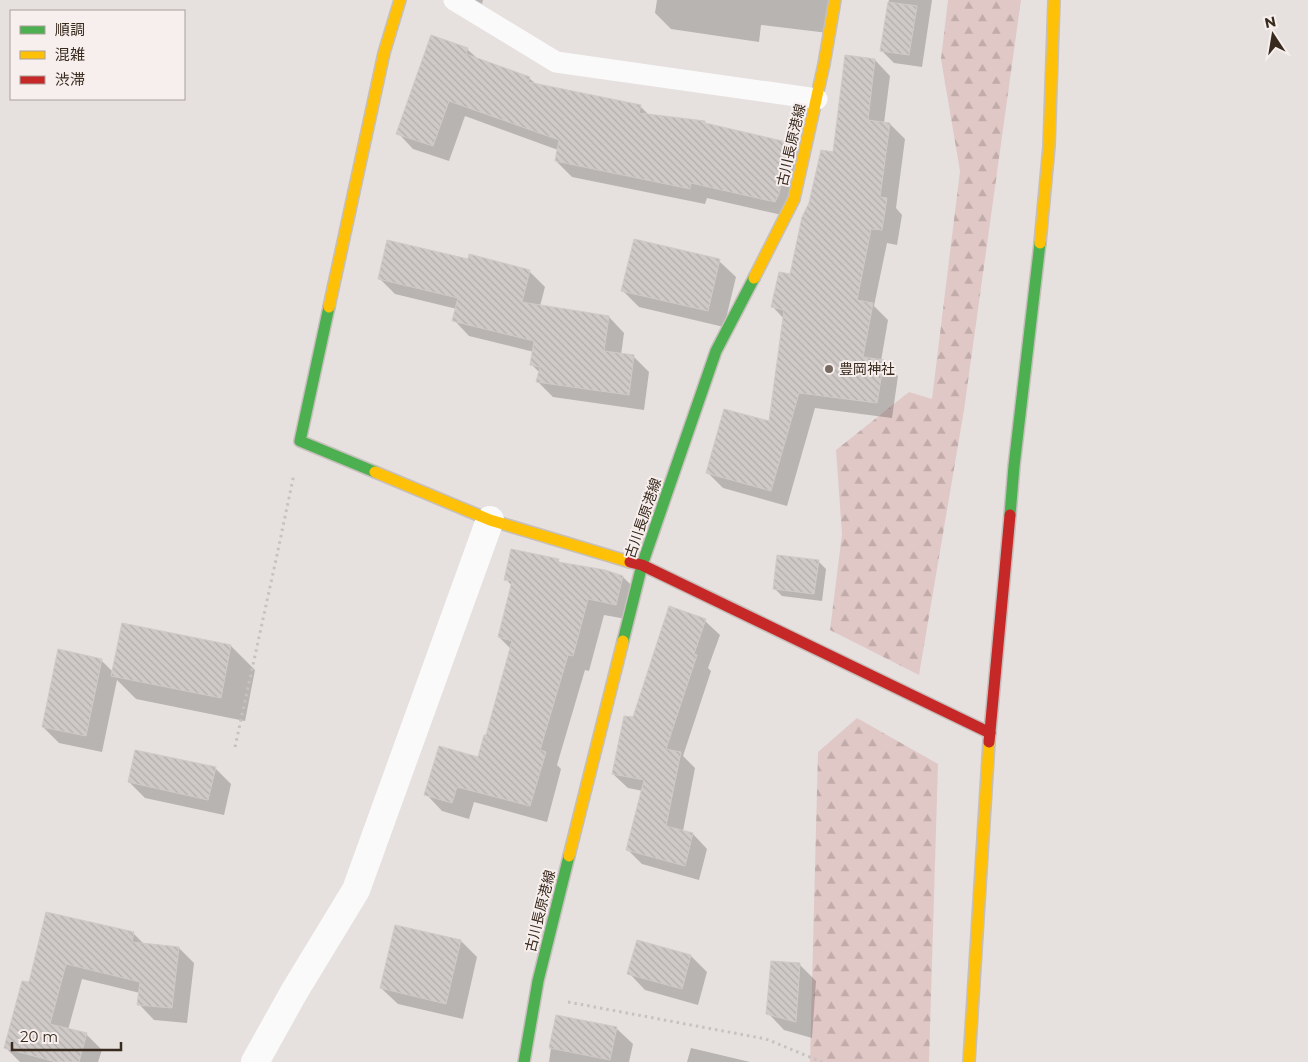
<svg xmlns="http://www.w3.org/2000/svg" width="1308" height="1062" font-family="Montserrat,'Noto Sans JP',sans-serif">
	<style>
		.forest { fill: url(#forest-firs) }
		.shadow { fill: #0003 }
		.building { fill: url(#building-back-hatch); stroke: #cfcac8 }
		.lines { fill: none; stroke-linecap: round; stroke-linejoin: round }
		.fast-casing { stroke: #c6bfbb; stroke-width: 14 }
		.slow-casing { stroke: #c6bfbb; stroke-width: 14 }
		.jam-casing { stroke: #c6bfbb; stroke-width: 14 }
		.path { stroke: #c7c2bf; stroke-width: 3; stroke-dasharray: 2.5 4; stroke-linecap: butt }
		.lane { stroke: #fbfafa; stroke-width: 21 }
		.street { stroke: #fbfafa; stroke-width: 28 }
		.fast { stroke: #4caf50; stroke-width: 11 }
		.slow { stroke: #ffc107; stroke-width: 11 }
		.jam { stroke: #c62828; stroke-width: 11 }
		.poi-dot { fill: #766a62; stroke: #f6efed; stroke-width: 2 }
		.labels { text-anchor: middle; stroke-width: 4; stroke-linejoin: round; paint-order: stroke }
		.street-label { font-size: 14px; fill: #392a1e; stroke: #f6efed }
		.poi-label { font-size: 14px; fill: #392a1e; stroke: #f6efed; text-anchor: start }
	</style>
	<defs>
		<pattern id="forest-firs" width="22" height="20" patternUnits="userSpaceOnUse" patternTransform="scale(1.25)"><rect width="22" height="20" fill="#e0c8c7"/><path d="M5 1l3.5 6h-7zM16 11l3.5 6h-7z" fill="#c1acaa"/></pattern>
		<pattern id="building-back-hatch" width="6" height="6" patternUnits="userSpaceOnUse" patternTransform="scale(1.25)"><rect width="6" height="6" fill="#cfcac8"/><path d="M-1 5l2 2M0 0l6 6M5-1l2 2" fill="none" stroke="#b2aeab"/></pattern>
	</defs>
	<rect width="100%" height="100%" fill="#e6e1df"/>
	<g class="forest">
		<path d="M 948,0 L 1021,0 L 964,410 L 919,675 L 830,630 L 842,534 L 836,450 L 909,392 L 932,399 L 960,171 L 941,59 Z"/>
		<path d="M 857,718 L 938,764 L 929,1062 L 810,1062 L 818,752 Z"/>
	</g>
	<g class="shadow">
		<path d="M 475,0 L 483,0 L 482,4 Z"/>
		<path d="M 657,0 L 832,0 L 828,33 L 761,25 L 759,42 L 671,29 L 655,13 Z"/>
		<path d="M 889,0 L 932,0 L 922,67 L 894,63 L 881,50 Z"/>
		<path d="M 467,49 L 478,59 L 529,78 L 537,85 L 640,106 L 650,116 L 707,125 L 790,144 L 806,160 L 791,217 L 707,198 L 705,204 L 572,177 L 556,161 L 558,150 L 465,116 L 449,161 L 413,149 L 398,133 Z"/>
		<path d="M 875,60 L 890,76 L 884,123 L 890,124 L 905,139 L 896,208 L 902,215 L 897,245 L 887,243 L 874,306 L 888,320 L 881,361 L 883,361 L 898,376 L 892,418 L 815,408 L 787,506 L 723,488 L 707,472 L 770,423 L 784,319 L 773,307 L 791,276 L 835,154 Z"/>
		<path d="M 469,260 L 529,271 L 545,287 L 540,306 L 609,317 L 624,333 L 621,355 L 633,356 L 649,372 L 644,410 L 553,397 L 538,382 L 540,373 L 531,364 L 534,352 L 469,336 L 454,320 L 457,309 L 395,294 L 379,278 Z"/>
		<path d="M 719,261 L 736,277 L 724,327 L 639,307 L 623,291 Z"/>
		<path d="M 558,560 L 561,564 L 623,577 L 639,593 L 632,620 L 604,615 L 589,671 L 585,670 L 557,765 L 561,769 L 547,822 L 474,802 L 469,819 L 442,811 L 426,794 L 478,759 L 487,737 L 511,649 L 499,637 L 512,586 L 506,579 Z"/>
		<path d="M 818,561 L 826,569 L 822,601 L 782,596 L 774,588 Z"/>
		<path d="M 669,607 L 705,621 L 720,635 L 708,668 L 711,671 L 683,756 L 695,768 L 683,831 L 693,834 L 707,849 L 699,880 L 642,864 L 627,849 L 643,791 L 628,788 L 613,774 L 634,719 Z"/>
		<path d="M 123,625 L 231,646 L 255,670 L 245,721 L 136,699 L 117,680 L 102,752 L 59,743 L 43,727 L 101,660 L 113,672 Z"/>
		<path d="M 215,768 L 231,784 L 224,815 L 145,798 L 129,782 Z"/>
		<path d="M 47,913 L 133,933 L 144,944 L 179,948 L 194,963 L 187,1023 L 154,1020 L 139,1004 L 140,993 L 82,979 L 68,1030 L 86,1034 L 102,1050 L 98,1062 L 20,1062 L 5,1047 L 29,984 Z"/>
		<path d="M 461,941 L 477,957 L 463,1019 L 398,1004 L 381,988 Z"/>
		<path d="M 691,956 L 707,972 L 698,1005 L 645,990 L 629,973 Z"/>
		<path d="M 800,965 L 816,981 L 812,1038 L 784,1030 L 768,1013 Z"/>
		<path d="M 616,1028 L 633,1044 L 629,1062 L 549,1062 L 551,1048 Z"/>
		<path d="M 691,1048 L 750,1062 L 687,1062 Z"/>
	</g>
	<g class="building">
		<path d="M 888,2 L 917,6 L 909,55 L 880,51 Z"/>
		<path d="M 431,35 L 468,48 L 466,54 L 530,77 L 528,82 L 641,105 L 639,113 L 705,121 L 705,123 L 791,143 L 779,194 L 775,202 L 691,183 L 690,189 L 555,161 L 559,140 L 449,101 L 433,146 L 396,134 Z"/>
		<path d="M 845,55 L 875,59 L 868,120 L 890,123 L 880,197 L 887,198 L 882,230 L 871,229 L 857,300 L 873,303 L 863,357 L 884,360 L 877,403 L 799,393 L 771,491 L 706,473 L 724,409 L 769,421 L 784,310 L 771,307 L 779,272 L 790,274 L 802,217 L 809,203 L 821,150 L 833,152 Z"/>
		<path d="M 634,239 L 720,259 L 708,311 L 621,291 Z"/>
		<path d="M 387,240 L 468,259 L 469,254 L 530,270 L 522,302 L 609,316 L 604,351 L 634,355 L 629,395 L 536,382 L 540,367 L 530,365 L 534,341 L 452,321 L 458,298 L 378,279 Z"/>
		<path d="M 511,549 L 559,559 L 558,562 L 605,570 L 623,576 L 616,605 L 588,599 L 573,656 L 568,655 L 540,750 L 546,752 L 530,806 L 457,787 L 452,803 L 424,795 L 439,746 L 478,757 L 484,735 L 486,735 L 512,641 L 498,637 L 512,581 L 504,580 Z"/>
		<path d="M 777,555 L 819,560 L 814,594 L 773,589 Z"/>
		<path d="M 669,606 L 706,619 L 694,654 L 697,655 L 666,749 L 681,752 L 666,826 L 693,833 L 685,866 L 626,850 L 644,780 L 612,774 L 624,716 L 633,717 Z"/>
		<path d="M 122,623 L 231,645 L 221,698 L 111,676 Z"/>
		<path d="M 58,649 L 102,659 L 86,736 L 42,727 Z"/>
		<path d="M 135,750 L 216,767 L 208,800 L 128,782 Z"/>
		<path d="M 46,912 L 134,932 L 132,942 L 179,947 L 172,1008 L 137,1005 L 140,982 L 66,964 L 50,1024 L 87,1033 L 79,1062 L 56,1062 L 4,1048 L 22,981 L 29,982 Z"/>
		<path d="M 395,925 L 461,940 L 446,1004 L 380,988 Z"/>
		<path d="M 637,940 L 691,955 L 682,989 L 627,974 Z"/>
		<path d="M 771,961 L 800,963 L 796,1022 L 766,1014 Z"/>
		<path d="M 556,1015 L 617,1027 L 610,1060 L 549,1048 Z"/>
	</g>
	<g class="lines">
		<g class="fast-casing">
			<g id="fast">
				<path d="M 329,307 L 300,441 L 375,472"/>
				<path d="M 1010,515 L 1014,466 L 1040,243"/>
				<path d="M 623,641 L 642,565 L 716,351 L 754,278"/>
				<path d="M 524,1062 L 538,981 L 569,856"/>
			</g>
		</g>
		<g class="slow-casing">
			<g id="slow">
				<path d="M 1040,243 L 1049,146 L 1054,0"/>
				<path d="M 754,278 L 794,199 L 824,64 L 835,0"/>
				<path d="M 329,307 L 384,53 L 400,0"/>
				<path d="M 375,472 L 490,520 L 630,562"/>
				<path d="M 569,856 L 623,641"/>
				<path d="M 969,1062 L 989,742"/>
			</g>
		</g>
		<g class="jam-casing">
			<g id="jam">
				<path d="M 630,562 L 642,565 L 990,733"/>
				<path d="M 989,742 L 1010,515"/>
			</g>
		</g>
		<g class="path">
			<path d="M 235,747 L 277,555 L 294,474"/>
			<path d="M 568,1002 L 766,1039 L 822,1062"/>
		</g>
		<path class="lane" d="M 454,0 L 556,62 L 817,99"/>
		<path class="street" d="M 255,1062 L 294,992 L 356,890 L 490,520"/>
		<use href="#fast" class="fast"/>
		<use href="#slow" class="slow"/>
		<use href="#jam" class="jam"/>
	</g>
	<circle class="poi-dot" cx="829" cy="369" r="5"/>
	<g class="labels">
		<g class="street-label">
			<text transform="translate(791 145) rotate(-77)" y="5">古川長原港線</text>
			<text transform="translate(643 518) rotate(-71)" y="5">古川長原港線</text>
			<text transform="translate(540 911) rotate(-76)" y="5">古川長原港線</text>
		</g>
		<g class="poi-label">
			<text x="839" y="374">豊岡神社</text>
		</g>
	</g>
	<rect x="10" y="10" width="175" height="90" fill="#f6efed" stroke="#aaa09a"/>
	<rect x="20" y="26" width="25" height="8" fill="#4caf50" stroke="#aaa09a"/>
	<text x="55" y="35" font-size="15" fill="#392a1e">順調</text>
	<rect x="20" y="51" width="25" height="8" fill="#ffc107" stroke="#aaa09a"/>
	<text x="55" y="60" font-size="15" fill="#392a1e">混雑</text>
	<rect x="20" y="76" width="25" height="8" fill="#c62828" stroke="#aaa09a"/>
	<text x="55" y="85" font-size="15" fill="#392a1e">渋滞</text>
	<g transform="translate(1273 35) rotate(348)" stroke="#f6efed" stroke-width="4" paint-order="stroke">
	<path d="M0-4L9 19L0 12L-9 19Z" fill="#392a1e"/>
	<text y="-8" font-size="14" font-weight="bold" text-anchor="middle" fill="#392a1e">N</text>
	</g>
	<path d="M12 1042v8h109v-8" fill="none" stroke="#392a1e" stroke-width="2.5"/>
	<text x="20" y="1042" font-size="15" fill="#392a1e" stroke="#f6efed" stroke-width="4" paint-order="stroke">20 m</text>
</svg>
